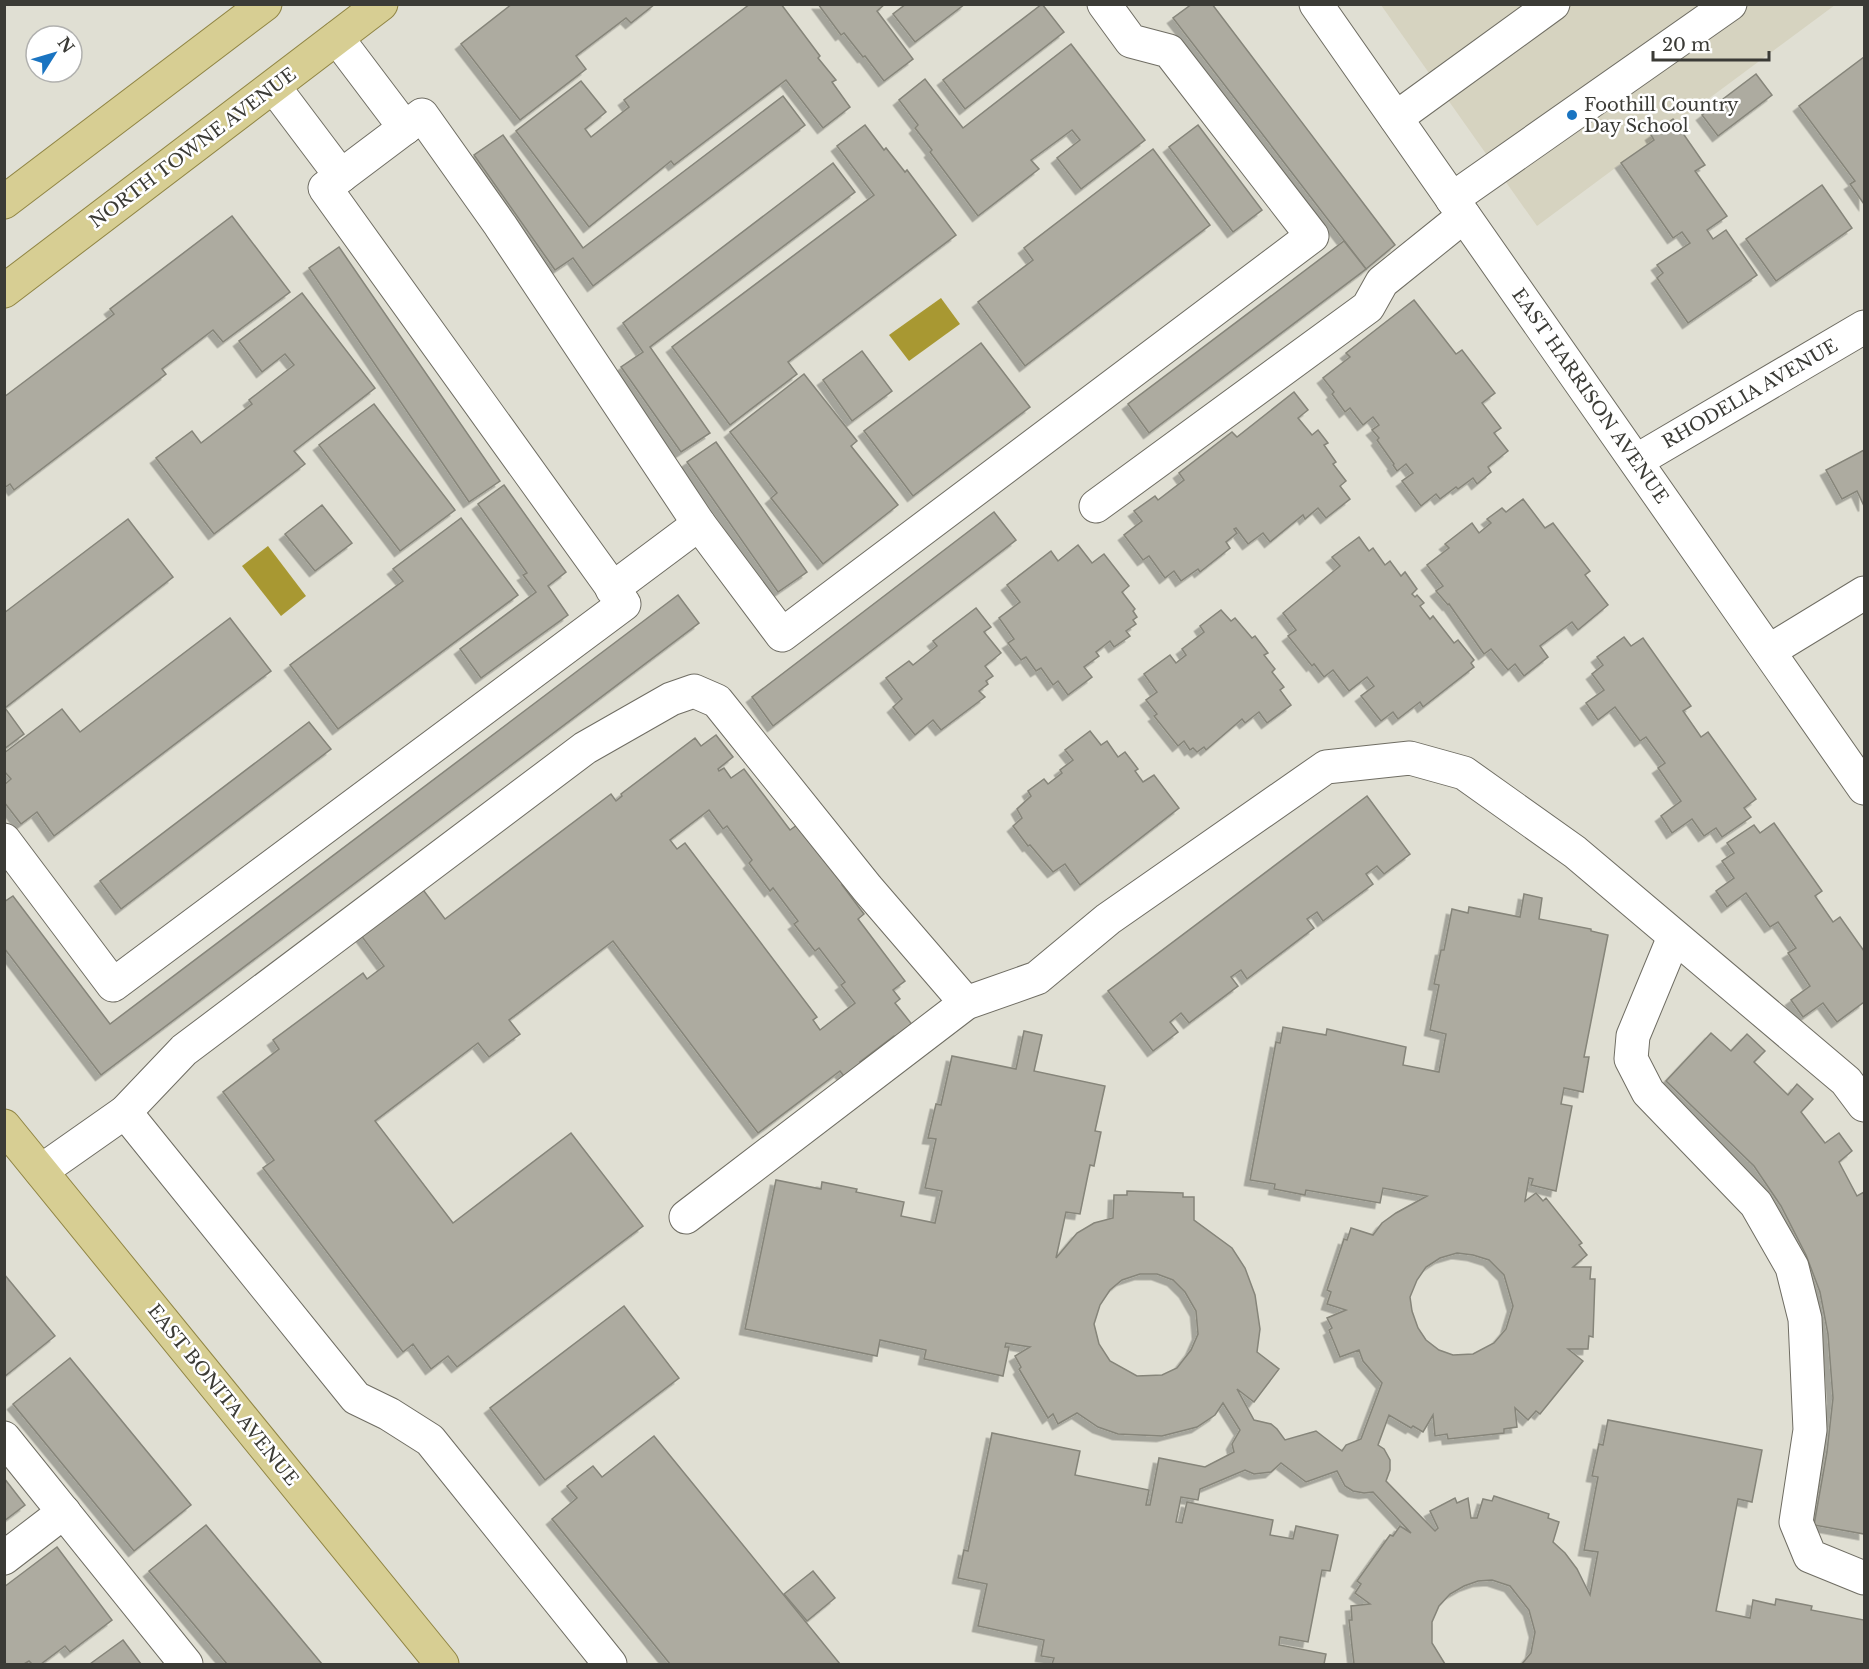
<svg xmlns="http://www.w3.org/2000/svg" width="1869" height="1669" font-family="'Libre Baskerville',serif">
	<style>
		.built { fill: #d6d3c0 }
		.water { fill: #a89832 }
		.building { fill: #adaba0; stroke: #86857a; stroke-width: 1.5; fill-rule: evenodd; filter: url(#shadow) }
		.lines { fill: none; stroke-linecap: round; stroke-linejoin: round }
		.minor-casing { stroke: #6f6d63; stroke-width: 35 }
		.major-casing { stroke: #908544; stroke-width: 35 }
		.minor { stroke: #fff; stroke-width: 33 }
		.major { stroke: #d7ce93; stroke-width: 33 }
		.poi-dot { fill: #1a74c1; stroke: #fff; stroke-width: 2 }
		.labels { text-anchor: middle; stroke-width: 5; stroke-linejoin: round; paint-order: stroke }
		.poi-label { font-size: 18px; fill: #3b3b36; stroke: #fff; text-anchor: start }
		.street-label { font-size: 18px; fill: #3b3b36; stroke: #fff }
	</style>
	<defs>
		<filter id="shadow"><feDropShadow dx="-5.5" dy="5.5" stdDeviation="0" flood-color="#0004"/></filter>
	</defs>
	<rect width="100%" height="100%" fill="#e0dfd3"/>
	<path class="built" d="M 1381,5 L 1835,5 L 1537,226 Z"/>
	<g class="water">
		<path d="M 941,298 L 960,324 L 909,361 L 889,335 Z"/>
		<path d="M 268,546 L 306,596 L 281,616 L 242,566 Z"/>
	</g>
	<g class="building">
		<path d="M 512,4 L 655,4 L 631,23 L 626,18 L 576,56 L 586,69 L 520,120 L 461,44 Z"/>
		<path d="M 750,4 L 781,4 L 820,56 L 818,58 L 836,80 L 832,82 L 850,107 L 823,128 L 786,80 L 674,165 L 671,161 L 589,227 L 516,131 L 581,81 L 606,112 L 585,129 L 591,137 L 629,107 L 624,100 Z"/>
		<path d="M 818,4 L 885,4 L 877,11 L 913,59 L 884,81 L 865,56 L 863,57 L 844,33 L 841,35 Z"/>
		<path d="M 906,4 L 965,4 L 915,42 L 893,14 Z"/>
		<path d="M 1042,4 L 1064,32 L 965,109 L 943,80 Z"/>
		<path d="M 1192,4 L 1212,4 L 1395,245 L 1366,269 L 1173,18 Z"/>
		<path d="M 1071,44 L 1145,140 L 1081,189 L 1057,158 L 1080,140 L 1072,130 L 1031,160 L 1039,169 L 978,216 L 930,152 L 932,150 L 915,128 L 918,125 L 899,100 L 925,79 L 963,128 Z"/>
		<path d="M 1864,57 L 1864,204 L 1850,184 L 1855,181 L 1799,106 Z"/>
		<path d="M 1756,74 L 1772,95 L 1718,136 L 1702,115 Z"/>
		<path d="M 783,96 L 805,125 L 593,286 L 573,258 L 555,270 L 474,155 L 503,135 L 583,248 Z"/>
		<path d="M 1673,119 L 1705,165 L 1695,171 L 1727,216 L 1707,230 L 1713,239 L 1726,230 L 1757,275 L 1688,323 L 1657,278 L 1663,273 L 1657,265 L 1690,243 L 1682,232 L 1673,238 L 1621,163 L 1654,140 L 1651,135 Z"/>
		<path d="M 865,125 L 884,150 L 886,148 L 905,172 L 907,170 L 956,235 L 788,362 L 797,374 L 730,425 L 672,347 L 874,195 L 837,146 Z"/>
		<path d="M 1198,125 L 1262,210 L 1233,232 L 1169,147 Z"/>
		<path d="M 1153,149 L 1210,225 L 1025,366 L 978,302 L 1033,260 L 1024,248 Z"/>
		<path d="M 833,163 L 855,192 L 650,347 L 710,433 L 681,452 L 621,367 L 643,352 L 623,323 Z"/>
		<path d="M 1822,185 L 1852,228 L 1776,281 L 1746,239 Z"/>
		<path d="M 232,216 L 290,292 L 223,342 L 213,330 L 162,369 L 166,374 L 14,490 L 10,484 L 4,488 L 4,397 L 114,314 L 110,309 Z"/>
		<path d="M 1344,241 L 1366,269 L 1149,433 L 1128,404 Z"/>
		<path d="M 339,247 L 500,481 L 469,502 L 309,268 Z"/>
		<path d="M 302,293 L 375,388 L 294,451 L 305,464 L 214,534 L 156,458 L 192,431 L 201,443 L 252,404 L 249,400 L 294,365 L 285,354 L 262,372 L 239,341 Z"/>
		<path d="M 1414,300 L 1456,354 L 1462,350 L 1495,393 L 1482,403 L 1501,428 L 1494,433 L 1508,451 L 1488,467 L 1491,472 L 1477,484 L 1473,478 L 1458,489 L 1456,487 L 1440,499 L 1436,494 L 1421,506 L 1402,481 L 1413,473 L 1406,464 L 1397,471 L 1393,465 L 1394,464 L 1377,440 L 1379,438 L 1372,430 L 1379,425 L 1373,417 L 1363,425 L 1350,408 L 1345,412 L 1332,394 L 1334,392 L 1323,378 L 1350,357 L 1346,353 Z"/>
		<path d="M 981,343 L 1030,407 L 913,496 L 864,431 Z"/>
		<path d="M 862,351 L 892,391 L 852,421 L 823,380 Z"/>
		<path d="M 804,374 L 857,441 L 851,446 L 898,505 L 823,564 L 771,498 L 777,493 L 730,432 Z"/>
		<path d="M 1294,392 L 1308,410 L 1298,418 L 1312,435 L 1318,430 L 1328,443 L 1324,445 L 1336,462 L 1333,464 L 1346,481 L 1340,486 L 1350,499 L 1326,518 L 1318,508 L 1305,519 L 1303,515 L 1270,542 L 1263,533 L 1248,544 L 1236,528 L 1234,529 L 1237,533 L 1226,542 L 1230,548 L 1200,572 L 1198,569 L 1181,581 L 1174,571 L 1165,578 L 1149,556 L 1143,560 L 1124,535 L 1142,521 L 1134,511 L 1155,496 L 1158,500 L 1184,480 L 1179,473 L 1232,432 L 1237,437 Z"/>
		<path d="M 374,404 L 455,510 L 400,551 L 319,445 Z"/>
		<path d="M 716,442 L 807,572 L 778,592 L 687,462 Z"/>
		<path d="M 1864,450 L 1864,506 L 1857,491 L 1842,499 L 1826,470 Z"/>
		<path d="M 504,485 L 566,572 L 548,586 L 568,615 L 481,678 L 460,649 L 536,592 L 523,575 L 527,573 L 478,504 Z"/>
		<path d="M 1523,499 L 1545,528 L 1553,523 L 1590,571 L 1585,575 L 1608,605 L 1578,630 L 1572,622 L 1540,646 L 1548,657 L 1524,676 L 1515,664 L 1508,670 L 1491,649 L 1484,654 L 1449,604 L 1448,605 L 1436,591 L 1443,586 L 1427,565 L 1449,548 L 1445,544 L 1472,523 L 1479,533 L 1491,523 L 1487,519 L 1502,508 L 1506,512 Z"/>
		<path d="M 322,505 L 352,543 L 315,571 L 285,534 Z"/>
		<path d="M 994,512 L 1016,540 L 773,726 L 752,697 Z"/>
		<path d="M 461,518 L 518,595 L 338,729 L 290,665 L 403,581 L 393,569 Z"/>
		<path d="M 128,519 L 173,577 L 5,708 L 24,734 L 4,749 L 4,613 Z"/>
		<path d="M 1359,537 L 1369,551 L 1373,548 L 1385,565 L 1390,561 L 1401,576 L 1405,572 L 1417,589 L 1412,594 L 1415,597 L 1417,595 L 1424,603 L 1420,606 L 1430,619 L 1433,616 L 1454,643 L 1458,640 L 1474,660 L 1471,663 L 1474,667 L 1423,707 L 1420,702 L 1398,719 L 1393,712 L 1381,721 L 1361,696 L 1374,686 L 1367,677 L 1349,691 L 1333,670 L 1324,677 L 1314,664 L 1312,666 L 1288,636 L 1296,630 L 1283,613 L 1340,566 L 1332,557 Z"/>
		<path d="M 1078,545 L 1092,563 L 1104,554 L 1129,586 L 1122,592 L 1135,609 L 1133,611 L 1137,617 L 1133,620 L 1136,624 L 1126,631 L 1130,636 L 1114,647 L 1110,641 L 1096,652 L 1099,656 L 1084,667 L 1092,677 L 1068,695 L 1058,681 L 1053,685 L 1041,668 L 1036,671 L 1026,657 L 1021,660 L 1008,643 L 1014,639 L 999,618 L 1020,602 L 1007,585 L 1051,551 L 1058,561 Z"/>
		<path d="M 678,595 L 699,623 L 101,1075 L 4,948 L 4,902 L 13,896 L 110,1024 Z"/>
		<path d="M 976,608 L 991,627 L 984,632 L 1001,653 L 985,666 L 993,676 L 986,681 L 988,684 L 979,691 L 985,697 L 941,730 L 933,720 L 915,735 L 893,707 L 902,699 L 886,678 L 909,661 L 913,665 L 937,646 L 933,641 Z"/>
		<path d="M 1221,610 L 1231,621 L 1235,618 L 1252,638 L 1255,636 L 1268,653 L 1264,655 L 1275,669 L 1272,672 L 1284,687 L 1280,690 L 1291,705 L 1267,723 L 1259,712 L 1245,723 L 1242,719 L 1206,750 L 1204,747 L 1197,752 L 1193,748 L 1190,750 L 1184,741 L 1178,746 L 1154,716 L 1157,714 L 1146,700 L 1157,692 L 1144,674 L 1170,655 L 1176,663 L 1186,655 L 1182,649 L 1204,632 L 1200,626 Z"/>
		<path d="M 230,618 L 271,671 L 54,836 L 37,812 L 21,824 L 4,802 L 4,785 L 11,779 L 4,771 L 4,753 L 62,709 L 80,732 Z"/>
		<path d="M 1624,637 L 1631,646 L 1643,638 L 1691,706 L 1683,711 L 1701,737 L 1708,732 L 1756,799 L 1744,808 L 1751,817 L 1722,837 L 1716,828 L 1704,836 L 1692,819 L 1672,833 L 1661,816 L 1681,801 L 1658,768 L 1665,763 L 1646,737 L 1640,741 L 1615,707 L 1598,720 L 1586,703 L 1604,690 L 1592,674 L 1603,665 L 1597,657 Z"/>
		<path d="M 309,722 L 331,749 L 121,909 L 100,881 Z"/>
		<path d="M 1090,731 L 1101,745 L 1107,741 L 1118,757 L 1125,752 L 1138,769 L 1135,771 L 1143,782 L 1154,775 L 1179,808 L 1080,885 L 1065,864 L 1053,872 L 1030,845 L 1028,846 L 1013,826 L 1022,818 L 1017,809 L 1031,796 L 1028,791 L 1044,779 L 1048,784 L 1062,773 L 1060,770 L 1073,760 L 1065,750 Z"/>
		<path d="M 716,735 L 733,757 L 718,769 L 719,771 L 724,768 L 731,778 L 744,769 L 790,830 L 797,825 L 845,884 L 842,885 L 864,914 L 858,919 L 905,981 L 893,990 L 900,999 L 895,1003 L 914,1027 L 897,1040 L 894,1036 L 860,1062 L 863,1066 L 846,1079 L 840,1071 L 758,1133 L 613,941 L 509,1020 L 520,1034 L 489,1057 L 478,1043 L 375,1121 L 453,1223 L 571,1133 L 643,1226 L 457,1367 L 448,1356 L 431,1369 L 413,1344 L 403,1352 L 263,1168 L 274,1160 L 223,1092 L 279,1049 L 273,1040 L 363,973 L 367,979 L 384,966 L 357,930 L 418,883 L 445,919 L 611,794 L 616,801 L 622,796 L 621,794 L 695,738 L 701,746 ZM 709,810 L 723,829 L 727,826 L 752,860 L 749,863 L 770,891 L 773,888 L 798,921 L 794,924 L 815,951 L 819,948 L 845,982 L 841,985 L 855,1003 L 820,1030 L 813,1020 L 817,1017 L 685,843 L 677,849 L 670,840 Z"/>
		<path d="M 1367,796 L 1410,854 L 1384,874 L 1377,866 L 1366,874 L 1373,884 L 1323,921 L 1317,912 L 1307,919 L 1314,928 L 1247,979 L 1241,970 L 1231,977 L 1238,986 L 1189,1023 L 1181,1013 L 1170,1022 L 1178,1032 L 1153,1051 L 1108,991 Z"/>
		<path d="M 1774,823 L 1822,891 L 1815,896 L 1833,922 L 1840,917 L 1864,951 L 1864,1002 L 1837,1022 L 1823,1003 L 1803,1017 L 1791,1000 L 1810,986 L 1788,953 L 1796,948 L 1778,922 L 1770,927 L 1746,893 L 1727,907 L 1716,891 L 1734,878 L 1722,861 L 1734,853 L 1727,843 L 1754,825 L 1760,833 Z"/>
		<path d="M 1524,894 L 1542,898 L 1539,919 L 1591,929 L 1591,931 L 1608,935 L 1584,1057 L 1589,1057 L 1583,1092 L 1564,1088 L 1561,1104 L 1572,1106 L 1556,1191 L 1531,1185 L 1533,1179 L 1529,1178 L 1525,1201 L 1536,1193 L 1543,1201 L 1546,1198 L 1582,1243 L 1579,1245 L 1587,1255 L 1573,1267 L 1591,1267 L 1590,1279 L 1595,1279 L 1593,1337 L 1589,1336 L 1588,1349 L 1568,1349 L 1583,1361 L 1540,1414 L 1536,1411 L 1528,1420 L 1515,1408 L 1517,1427 L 1504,1429 L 1504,1433 L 1448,1439 L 1447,1434 L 1435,1436 L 1433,1415 L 1423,1432 L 1413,1426 L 1411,1428 L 1389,1415 L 1378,1445 L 1384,1449 L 1390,1460 L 1390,1470 L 1386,1481 L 1435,1531 L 1438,1528 L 1430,1511 L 1455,1498 L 1457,1503 L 1468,1498 L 1471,1518 L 1477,1518 L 1483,1499 L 1492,1501 L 1494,1496 L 1549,1514 L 1548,1518 L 1559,1522 L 1553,1542 L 1565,1553 L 1577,1569 L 1590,1595 L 1598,1552 L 1584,1550 L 1598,1477 L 1592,1476 L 1599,1444 L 1603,1445 L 1608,1420 L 1762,1450 L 1752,1502 L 1738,1499 L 1716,1611 L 1750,1618 L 1753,1600 L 1775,1605 L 1776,1599 L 1812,1606 L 1811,1610 L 1864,1620 L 1864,1664 L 1522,1664 L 1531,1653 L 1535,1632 L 1529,1610 L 1510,1586 L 1492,1580 L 1478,1581 L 1464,1586 L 1450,1594 L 1439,1606 L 1432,1622 L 1432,1643 L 1445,1664 L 1354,1664 L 1349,1620 L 1352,1620 L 1351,1606 L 1370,1604 L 1355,1593 L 1361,1584 L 1357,1581 L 1390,1535 L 1393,1536 L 1400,1526 L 1411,1533 L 1373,1492 L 1364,1493 L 1353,1491 L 1345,1486 L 1337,1471 L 1306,1482 L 1281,1463 L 1271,1472 L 1254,1474 L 1245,1470 L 1200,1489 L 1198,1500 L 1181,1497 L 1176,1522 L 1182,1523 L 1187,1502 L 1273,1520 L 1270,1535 L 1293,1539 L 1296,1526 L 1338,1535 L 1330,1571 L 1322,1570 L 1308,1642 L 1280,1637 L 1279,1645 L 1326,1654 L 1324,1664 L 1052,1664 L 1054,1658 L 1041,1656 L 1044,1640 L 978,1626 L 987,1584 L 958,1578 L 964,1550 L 968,1551 L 992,1433 L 1080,1451 L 1075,1475 L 1149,1490 L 1146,1505 L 1150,1505 L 1159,1458 L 1205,1467 L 1234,1452 L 1232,1444 L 1240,1430 L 1223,1403 L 1215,1415 L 1197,1427 L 1162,1436 L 1118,1434 L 1098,1427 L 1077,1413 L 1058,1424 L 1053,1414 L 1048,1418 L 1019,1369 L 1021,1367 L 1015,1356 L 1030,1347 L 1006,1343 L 1005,1347 L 1009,1347 L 1003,1376 L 924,1359 L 926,1350 L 880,1340 L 877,1356 L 745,1329 L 776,1180 L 821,1189 L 822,1182 L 857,1189 L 856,1192 L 904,1202 L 901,1216 L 935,1223 L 942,1191 L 925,1188 L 936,1139 L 928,1138 L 936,1104 L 941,1105 L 952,1056 L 1016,1069 L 1024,1031 L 1042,1035 L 1034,1071 L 1105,1086 L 1095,1131 L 1101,1132 L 1094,1166 L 1090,1165 L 1080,1214 L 1066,1212 L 1056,1258 L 1077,1233 L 1094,1223 L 1113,1218 L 1114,1195 L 1127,1195 L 1127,1191 L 1183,1193 L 1183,1197 L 1194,1197 L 1194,1220 L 1232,1248 L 1245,1268 L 1255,1295 L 1260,1329 L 1257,1352 L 1279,1369 L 1254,1402 L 1237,1389 L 1254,1420 L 1271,1424 L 1277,1429 L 1285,1440 L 1316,1431 L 1342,1451 L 1346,1445 L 1361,1439 L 1382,1383 L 1363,1361 L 1359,1350 L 1340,1357 L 1329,1330 L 1332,1328 L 1327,1318 L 1346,1310 L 1327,1304 L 1331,1292 L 1327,1290 L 1344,1239 L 1347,1240 L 1351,1228 L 1373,1235 L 1382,1223 L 1396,1213 L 1427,1196 L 1383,1188 L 1380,1203 L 1306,1190 L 1305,1195 L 1274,1189 L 1275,1184 L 1250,1180 L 1276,1042 L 1280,1043 L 1283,1027 L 1326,1035 L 1327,1029 L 1406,1047 L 1403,1065 L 1439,1072 L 1446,1034 L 1430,1030 L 1439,985 L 1434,984 L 1441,950 L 1444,950 L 1452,909 L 1468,913 L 1469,907 L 1520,917 ZM 1457,1253 L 1473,1255 L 1489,1260 L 1504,1275 L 1513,1306 L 1506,1329 L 1494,1343 L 1473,1354 L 1453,1355 L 1439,1350 L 1426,1340 L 1418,1328 L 1412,1311 L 1410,1297 L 1417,1280 L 1426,1267 L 1440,1258 ZM 1140,1274 L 1157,1274 L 1173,1280 L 1185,1292 L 1196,1311 L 1198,1334 L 1191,1350 L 1177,1368 L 1162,1375 L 1137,1376 L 1110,1361 L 1099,1344 L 1094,1324 L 1100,1305 L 1110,1290 L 1122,1280 Z"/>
		<path d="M 1711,1033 L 1731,1051 L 1747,1034 L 1765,1051 L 1754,1062 L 1788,1095 L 1797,1084 L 1813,1099 L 1801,1112 L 1825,1143 L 1839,1133 L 1852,1151 L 1839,1162 L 1857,1196 L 1864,1192 L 1864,1534 L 1814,1525 L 1827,1452 L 1833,1398 L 1828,1334 L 1820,1292 L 1806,1255 L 1781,1206 L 1754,1166 L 1666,1081 Z"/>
		<path d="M 4,1274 L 55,1336 L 4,1377 Z"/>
		<path d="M 624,1306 L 679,1378 L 545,1480 L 490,1408 Z"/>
		<path d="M 70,1358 L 191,1505 L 134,1551 L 13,1404 Z"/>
		<path d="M 654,1436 L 840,1664 L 670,1664 L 552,1519 L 577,1498 L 567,1486 L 593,1466 L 602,1477 Z"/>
		<path d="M 4,1478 L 25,1505 L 4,1521 Z"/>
		<path d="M 206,1525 L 322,1664 L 227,1664 L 149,1571 Z"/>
		<path d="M 57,1547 L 112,1620 L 70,1652 L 65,1646 L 41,1664 L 32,1664 L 29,1661 L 24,1664 L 4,1664 L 4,1587 Z"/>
		<path d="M 813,1571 L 835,1598 L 807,1621 L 784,1594 Z"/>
		<path d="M 123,1640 L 141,1664 L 90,1664 Z"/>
	</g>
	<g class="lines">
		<g class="minor-casing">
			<g id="minor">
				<path d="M 1316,4 L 1864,788"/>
				<path d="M 337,38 L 405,128"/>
				<path d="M 274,87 L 341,176"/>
				<path d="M 1396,118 L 1553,4"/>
				<path d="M 1452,199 L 1730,4"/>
				<path d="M 1636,461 L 1864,327"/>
				<path d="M 1096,506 L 1368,307 L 1382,282 L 1464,216"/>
				<path d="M 612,589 L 699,524"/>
				<path d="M 1769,651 L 1864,593"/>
				<path d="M 4,840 L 113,985 L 624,604 L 325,188 L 422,115 L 500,225 L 699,524 L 782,635 L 1312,236 L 1169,51 L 1131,41 L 1104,4"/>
				<path d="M 1674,937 L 1633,1036 L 1631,1059 L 1648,1092 L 1756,1204 L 1792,1267 L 1805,1319 L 1810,1430 L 1796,1522 L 1810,1556 L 1864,1578"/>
				<path d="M 125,1112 L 356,1398 L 389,1414 L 430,1440 L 610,1664"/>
				<path d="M 41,1171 L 125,1112 L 184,1050 L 585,748 L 671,699 L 694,691 L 717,701 L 867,888 L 966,1003"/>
				<path d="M 686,1217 L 966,1003 L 1037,978 L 1108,919 L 1326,767 L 1410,758 L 1464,773 L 1575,852 L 1846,1081 L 1864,1105"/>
				<path d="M 4,1438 L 186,1664"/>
				<path d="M 4,1558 L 64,1512"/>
			</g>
		</g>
		<g class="major-casing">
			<g id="major">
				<path d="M 4,202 L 265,4"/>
				<path d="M 4,291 L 381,4"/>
				<path d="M 4,1126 L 442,1664"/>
			</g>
		</g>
		<use href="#minor" class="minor"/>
		<use href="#major" class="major"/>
	</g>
	<circle class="poi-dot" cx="1572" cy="115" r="6"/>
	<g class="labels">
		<g class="poi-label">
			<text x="1584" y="111">Foothill Country<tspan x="1584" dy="21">Day School</tspan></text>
		</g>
		<g class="street-label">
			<text transform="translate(193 148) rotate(-37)" y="6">NORTH TOWNE AVENUE</text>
			<text transform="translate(1750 394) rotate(-30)" y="6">RHODELIA AVENUE</text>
			<text transform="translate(1590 396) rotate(55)" y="6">EAST HARRISON AVENUE</text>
			<text transform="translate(223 1395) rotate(51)" y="6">EAST BONITA AVENUE</text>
		</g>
	</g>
	<rect width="1869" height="1669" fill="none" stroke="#3b3b36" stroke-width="12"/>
	<g transform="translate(54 54) rotate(53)"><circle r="28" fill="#ffffff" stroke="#b1b1af" stroke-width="1.5"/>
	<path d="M0-4.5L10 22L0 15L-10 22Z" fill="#1a74c1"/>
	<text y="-9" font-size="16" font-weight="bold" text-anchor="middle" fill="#3b3b36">N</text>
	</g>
	<path d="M1653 51v9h116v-9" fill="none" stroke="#3b3b36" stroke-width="3"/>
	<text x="1662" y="51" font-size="18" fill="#3b3b36" stroke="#ffffff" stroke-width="4.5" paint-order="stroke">20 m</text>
</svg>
